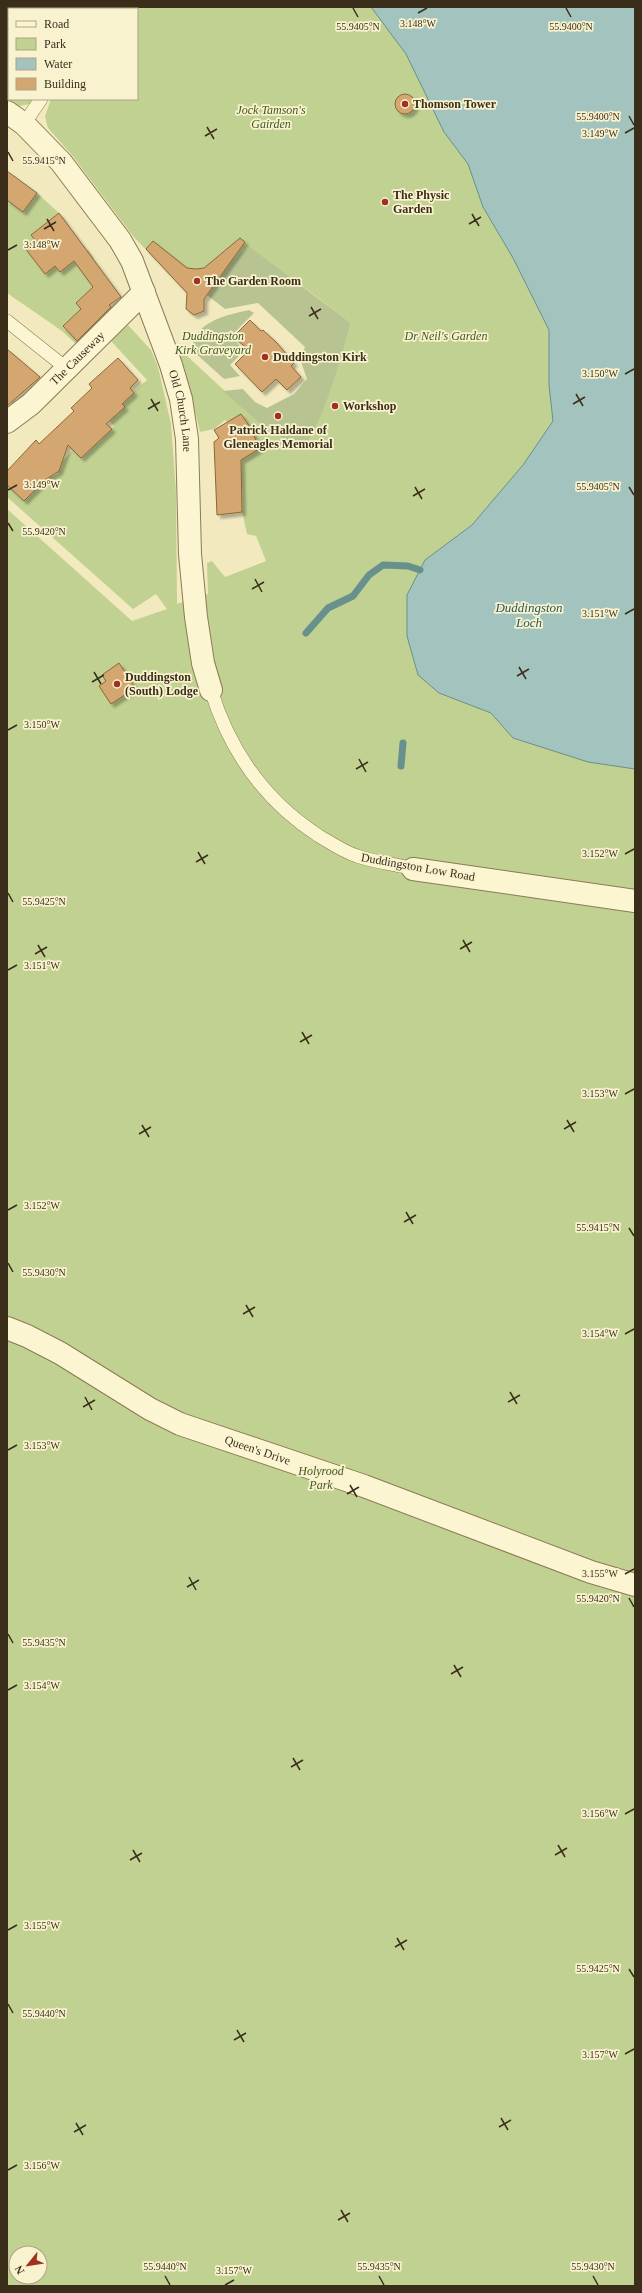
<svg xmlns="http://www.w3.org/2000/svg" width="642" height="2293" font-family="Georgia,serif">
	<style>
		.green { fill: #c0d191; fill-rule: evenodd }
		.cemetery { fill: #b7c491 }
		.water { fill: #a2c3be; stroke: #68918d }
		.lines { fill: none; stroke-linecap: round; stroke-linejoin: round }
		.stream { stroke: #68918d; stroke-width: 7 }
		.building { fill: #d4a770; stroke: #8d6638; filter: url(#shadow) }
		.lane-casing { stroke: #8c7a55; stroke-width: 14 }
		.street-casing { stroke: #8c7a55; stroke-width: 24 }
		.lane { stroke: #fcf5d2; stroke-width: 13 }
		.street { stroke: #fcf5d2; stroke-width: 22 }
		.ticks { fill: none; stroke: #3a2e1b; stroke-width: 1.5 }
		.poi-dot { fill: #a0301f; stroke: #f9f2ce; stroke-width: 1.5 }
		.labels { text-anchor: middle; stroke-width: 3.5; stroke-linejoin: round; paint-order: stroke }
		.poi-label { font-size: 12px; font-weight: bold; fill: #3a2e1b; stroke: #f9f2ce; text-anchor: start }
		.park-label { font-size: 12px; font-style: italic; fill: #425820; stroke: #f9f2ce }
		.street-label { font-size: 12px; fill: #3a2e1b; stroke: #f9f2ce }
		.water-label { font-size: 13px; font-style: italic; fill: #29575b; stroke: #f9f2ce }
		.ticks-label { font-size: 10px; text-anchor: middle; fill: #3a2e1b; stroke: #f9f2ce; stroke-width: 3.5; stroke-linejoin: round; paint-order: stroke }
	</style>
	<defs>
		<filter id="shadow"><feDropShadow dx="3.5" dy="3.5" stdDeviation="1" flood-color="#0004"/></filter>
	</defs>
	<rect width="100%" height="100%" fill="#f2eabe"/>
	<g class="green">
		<path d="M 7,7 L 24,9 L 57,7 L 57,9 L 9,9 L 9,99 L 32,99 L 30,104 L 19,106 L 7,98 Z"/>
		<path d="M 73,7 L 635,7 L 635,2286 L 7,2286 L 7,509 L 132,621 L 167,609 L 156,594 L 133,609 L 7,497 L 7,485 L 25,501 L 47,478 L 57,474 L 61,463 L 73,450 L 81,458 L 114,426 L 92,403 L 125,407 L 121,403 L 147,380 L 111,341 L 128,325 L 151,350 L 158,367 L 171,424 L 176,492 L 177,604 L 208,594 L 207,563 L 212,561 L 225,577 L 266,561 L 256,536 L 247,534 L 242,511 L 241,457 L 259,449 L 259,446 L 240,415 L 227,422 L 225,420 L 214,429 L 200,432 L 184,367 L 173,343 L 265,428 L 303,450 C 326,410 338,367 351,323 L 292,278 L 217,281 L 204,299 L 204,311 L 133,236 L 71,154 L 48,128 L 45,116 L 51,99 L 137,99 L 137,9 L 74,9 ZM 16,2253 L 40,2253 L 40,2277 L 16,2277 Z"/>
		<path d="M 37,193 L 59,213 L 31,235 L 35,240 L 25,248 L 45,274 L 55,266 L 60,272 L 88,250 L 94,258 L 80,268 L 93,287 L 76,303 L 96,325 L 90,333 L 86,329 L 63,326 L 79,343 L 77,345 L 62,331 L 7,293 L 7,200 L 23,212 Z"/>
	</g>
	<g class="cemetery">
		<path d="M 251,248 L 351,323 C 338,367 327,411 303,450 L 265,428 L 223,391 L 243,389 L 255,402 L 267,408 L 294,394 L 307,379 L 300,359 L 305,347 L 258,303 L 225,309 L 207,295 C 220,277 231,256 251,248 Z"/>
		<path d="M 249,310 L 254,313 L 231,336 L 244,351 L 230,365 L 240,376 L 224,379 L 192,350 C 193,322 226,315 249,310 Z"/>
	</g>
	<path class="water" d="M 371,7 L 635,7 L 635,769 L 588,762 L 513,738 L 491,713 L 439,693 L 418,675 L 407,636 L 407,595 L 425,560 L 472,525 L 523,465 L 553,421 L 549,385 L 549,330 L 513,258 L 483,207 L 468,164 L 444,132 L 406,54 Z"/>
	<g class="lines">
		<g class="stream">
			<path d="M 306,633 L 328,608 L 353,596 L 369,575 L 383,565 L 408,566 L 420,570"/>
			<path d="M 401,766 L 403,743"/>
		</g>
	</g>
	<g class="building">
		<circle cx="405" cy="104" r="10"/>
		<path d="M 7,171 L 37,193 L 23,212 L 7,200 Z"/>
		<path d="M 59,213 L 121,297 L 109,305 L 111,307 L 77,341 L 63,326 L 81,309 L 76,303 L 93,287 L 74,261 L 60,272 L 55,266 L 45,274 L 25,248 L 35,240 L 31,235 Z"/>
		<path d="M 240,238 L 245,242 L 204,299 L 204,311 L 194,315 L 186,309 L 187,293 L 146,249 L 153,241 L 187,268 L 196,269 L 204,268 Z"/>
		<path d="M 250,320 L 261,331 L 263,330 L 277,343 L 294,363 L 291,366 L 301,377 L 287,390 L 276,379 L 262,392 L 235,364 L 247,352 L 245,350 L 247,348 L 233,337 Z"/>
		<path d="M 7,349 L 40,377 L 7,406 Z"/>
		<path d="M 118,358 L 138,380 L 130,388 L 134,393 L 122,404 L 125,407 L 106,424 L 112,429 L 81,458 L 68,445 L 59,471 L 45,480 L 24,501 L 7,485 L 7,471 L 36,440 L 39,444 L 74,411 L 71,408 L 92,388 L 89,384 Z"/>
		<path d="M 241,414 L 252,430 L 259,449 L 241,460 L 242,512 L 217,515 L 214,442 L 219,438 L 214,430 Z"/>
		<path d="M 119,663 L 135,688 L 111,704 L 99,686 L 106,681 L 102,675 Z"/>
	</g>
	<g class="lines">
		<g class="lane-casing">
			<g id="lane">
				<path d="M 65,9 L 65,7"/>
				<path d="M 24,124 L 41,99"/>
				<path d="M 7,321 L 66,368"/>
				<path d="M 211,690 C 230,752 265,801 319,836 C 331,843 344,852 357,856 C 374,862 395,864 413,869"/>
			</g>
		</g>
		<g class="street-casing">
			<g id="street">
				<path id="s1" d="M 7,112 L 24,124 L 61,162 L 120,240 L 132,261 L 171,365 L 181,399 L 187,439 L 190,554 L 196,617 L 203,663 L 211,690"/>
				<path id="s2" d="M 7,422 L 31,404 L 144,292"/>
				<path d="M 413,869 L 635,901"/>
				<path id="s3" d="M 7,1328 L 27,1336 L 60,1353 L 150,1409 L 180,1424 L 364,1486 L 591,1572 L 635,1585"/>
			</g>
		</g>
		<use href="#lane" class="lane"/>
		<use href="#street" class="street"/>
	</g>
	<path class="ticks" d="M 353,8 L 358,17M 566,8 L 571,17M 418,13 L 427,8M 629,116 L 634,125M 207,127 L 214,139M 625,133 L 634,128M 205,136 L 217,129M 8,152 L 13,161M 472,214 L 479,226M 47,219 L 54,231M 469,224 L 481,217M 44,229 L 56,222M 8,250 L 17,245M 311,307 L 318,319M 309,316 L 321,309M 625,374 L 634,369M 576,394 L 583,406M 151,399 L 158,411M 573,404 L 585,397M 148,409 L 160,402M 415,487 L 422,499M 629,487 L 634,495M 8,490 L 17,485M 413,496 L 425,489M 8,523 L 13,531M 255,579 L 262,592M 252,589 L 264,582M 625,614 L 634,609M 519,667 L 526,679M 94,672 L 101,684M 517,676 L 529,669M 92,682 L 104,675M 8,730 L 17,725M 359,759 L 366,772M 356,769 L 368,762M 198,852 L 205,864M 625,854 L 634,849M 196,862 L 208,855M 8,893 L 13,902M 463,940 L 470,952M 38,945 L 45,957M 460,949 L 472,942M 35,954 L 47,947M 8,970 L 17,965M 302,1032 L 309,1044M 300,1042 L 312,1035M 625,1094 L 634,1089M 567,1120 L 574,1132M 142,1125 L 149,1137M 564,1129 L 576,1122M 139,1134 L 151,1127M 8,1210 L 17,1205M 406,1212 L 413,1224M 404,1222 L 416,1215M 629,1228 L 634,1236M 8,1263 L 13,1272M 246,1305 L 253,1317M 243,1314 L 255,1307M 625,1334 L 634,1329M 510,1392 L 517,1404M 85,1397 L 92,1410M 508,1402 L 520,1395M 83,1407 L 95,1400M 8,1450 L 17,1445M 350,1485 L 357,1497M 347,1494 L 359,1487M 625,1574 L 634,1569M 189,1577 L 196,1590M 187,1587 L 199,1580M 629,1598 L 634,1607M 8,1634 L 13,1643M 454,1665 L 461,1677M 451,1674 L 463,1667M 8,1690 L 17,1685M 293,1758 L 300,1770M 291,1767 L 303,1760M 625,1814 L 634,1809M 558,1845 L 565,1857M 133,1850 L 140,1862M 555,1855 L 567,1848M 130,1860 L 142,1853M 8,1930 L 17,1925M 397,1938 L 404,1950M 395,1947 L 407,1940M 629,1969 L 634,1977M 8,2004 L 13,2013M 237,2030 L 244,2042M 234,2040 L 246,2033M 625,2054 L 634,2049M 501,2118 L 508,2130M 76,2123 L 83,2135M 499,2127 L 511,2120M 74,2132 L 86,2125M 8,2170 L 17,2165M 341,2210 L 348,2222M 338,2220 L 350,2213M 165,2276 L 170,2285M 379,2276 L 384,2285M 593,2276 L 598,2285M 225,2285 L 234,2280"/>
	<g class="poi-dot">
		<circle cx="405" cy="104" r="4"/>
		<circle cx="385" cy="202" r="4"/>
		<circle cx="197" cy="281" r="4"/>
		<circle cx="265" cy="357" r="4"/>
		<circle cx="335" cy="406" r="4"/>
		<circle cx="278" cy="416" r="4"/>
		<circle cx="117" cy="684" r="4"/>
	</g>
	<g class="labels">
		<g class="poi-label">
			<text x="413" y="108">Thomson Tower</text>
			<text x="393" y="199">The Physic<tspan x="393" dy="14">Garden</tspan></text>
			<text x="205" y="285">The Garden Room</text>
			<text x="273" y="361">Duddingston Kirk</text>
			<text x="343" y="410">Workshop</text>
			<text x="278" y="434" text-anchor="middle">Patrick Haldane of<tspan x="278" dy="14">Gleneagles Memorial</tspan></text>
			<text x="125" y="681">Duddingston<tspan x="125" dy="14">(South) Lodge</tspan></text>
		</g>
		<g class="park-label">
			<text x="271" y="114">Jock Tamson's<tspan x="271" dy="14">Gairden</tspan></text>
			<text x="213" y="340">Duddingston<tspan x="213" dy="14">Kirk Graveyard</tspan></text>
			<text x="446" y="340">Dr Neil's Garden</text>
			<text x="321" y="1475">Holyrood<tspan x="321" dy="14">Park</tspan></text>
		</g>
		<g class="street-label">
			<text dy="4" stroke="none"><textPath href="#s2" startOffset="95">The Causeway</textPath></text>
			<text dy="4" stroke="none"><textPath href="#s1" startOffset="354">Old Church Lane</textPath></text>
			<text transform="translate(418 867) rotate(10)" y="4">Duddingston Low Road</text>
			<text dy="4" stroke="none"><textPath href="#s3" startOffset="280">Queen's Drive</textPath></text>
		</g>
		<g class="water-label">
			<text x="529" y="612">Duddingston<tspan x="529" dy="15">Loch</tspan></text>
		</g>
	</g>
	<g class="ticks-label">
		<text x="418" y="27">3.148°W</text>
		<text x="358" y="30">55.9405°N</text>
		<text x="571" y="30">55.9400°N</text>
		<text x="598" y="120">55.9400°N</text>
		<text x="600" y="137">3.149°W</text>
		<text x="44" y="164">55.9415°N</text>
		<text x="42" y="248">3.148°W</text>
		<text x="600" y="377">3.150°W</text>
		<text x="42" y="488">3.149°W</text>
		<text x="598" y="490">55.9405°N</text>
		<text x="44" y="535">55.9420°N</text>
		<text x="600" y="617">3.151°W</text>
		<text x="42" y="728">3.150°W</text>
		<text x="600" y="857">3.152°W</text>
		<text x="44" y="905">55.9425°N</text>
		<text x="42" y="969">3.151°W</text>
		<text x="600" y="1097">3.153°W</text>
		<text x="42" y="1209">3.152°W</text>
		<text x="598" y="1231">55.9415°N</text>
		<text x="44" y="1276">55.9430°N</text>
		<text x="600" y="1337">3.154°W</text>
		<text x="42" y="1449">3.153°W</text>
		<text x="600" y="1577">3.155°W</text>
		<text x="598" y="1602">55.9420°N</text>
		<text x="44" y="1646">55.9435°N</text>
		<text x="42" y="1689">3.154°W</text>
		<text x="600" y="1817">3.156°W</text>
		<text x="42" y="1929">3.155°W</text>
		<text x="598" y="1972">55.9425°N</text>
		<text x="44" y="2017">55.9440°N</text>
		<text x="600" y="2058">3.157°W</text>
		<text x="42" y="2169">3.156°W</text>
		<text x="165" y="2270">55.9440°N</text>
		<text x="379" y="2270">55.9435°N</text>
		<text x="593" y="2270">55.9430°N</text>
		<text x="234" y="2274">3.157°W</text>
	</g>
	<rect width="642" height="2293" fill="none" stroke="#3a2e1b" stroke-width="16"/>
	<rect x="8" y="8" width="130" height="92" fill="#f9f2ce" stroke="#ada486"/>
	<rect x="16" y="21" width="20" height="6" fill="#fcf5d2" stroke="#ada486"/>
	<text x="44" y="28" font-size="12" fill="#3a2e1b">Road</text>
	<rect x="16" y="38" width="20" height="12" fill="#c0d191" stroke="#ada486"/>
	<text x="44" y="48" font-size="12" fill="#3a2e1b">Park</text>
	<rect x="16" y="58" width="20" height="12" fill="#a2c3be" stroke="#ada486"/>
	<text x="44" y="68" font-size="12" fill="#3a2e1b">Water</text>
	<rect x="16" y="78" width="20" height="12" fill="#d4a770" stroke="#ada486"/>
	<text x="44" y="88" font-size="12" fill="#3a2e1b">Building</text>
	<g transform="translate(28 2265) rotate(240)"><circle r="19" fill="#f9f2ce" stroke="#ada486"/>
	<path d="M0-3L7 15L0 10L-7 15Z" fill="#a0301f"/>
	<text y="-6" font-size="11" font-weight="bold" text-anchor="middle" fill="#3a2e1b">N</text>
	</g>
</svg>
